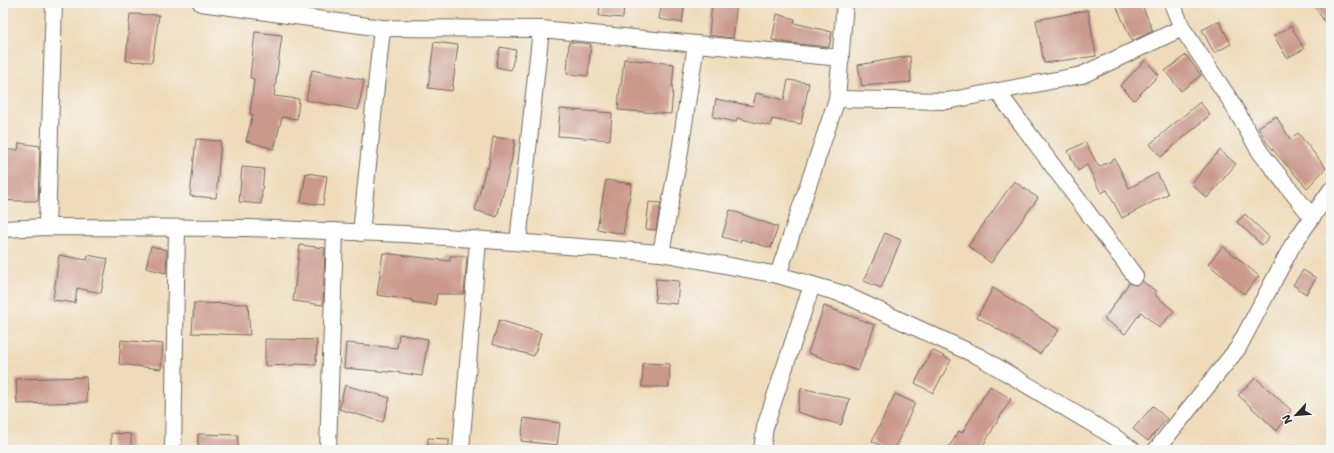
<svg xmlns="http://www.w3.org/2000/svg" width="1334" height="453" font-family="'Shantell Sans',sans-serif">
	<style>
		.building { fill: #cb988c }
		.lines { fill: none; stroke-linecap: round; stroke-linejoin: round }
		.street-casing { stroke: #70695d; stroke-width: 18 }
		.street { stroke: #fff; stroke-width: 16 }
	</style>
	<rect width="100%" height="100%" fill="#f6f6f2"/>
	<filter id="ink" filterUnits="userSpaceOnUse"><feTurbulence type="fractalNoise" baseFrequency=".025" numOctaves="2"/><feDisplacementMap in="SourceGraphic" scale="8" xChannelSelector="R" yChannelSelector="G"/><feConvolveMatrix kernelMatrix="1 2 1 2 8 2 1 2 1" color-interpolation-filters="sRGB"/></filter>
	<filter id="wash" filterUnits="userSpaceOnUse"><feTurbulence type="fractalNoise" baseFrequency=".012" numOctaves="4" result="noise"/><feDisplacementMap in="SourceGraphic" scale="16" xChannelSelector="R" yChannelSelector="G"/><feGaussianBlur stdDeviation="0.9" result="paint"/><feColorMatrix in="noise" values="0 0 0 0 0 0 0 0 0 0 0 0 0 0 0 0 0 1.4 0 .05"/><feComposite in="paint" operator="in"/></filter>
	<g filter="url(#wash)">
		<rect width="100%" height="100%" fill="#efdbb9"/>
		<g id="blocks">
			<g class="building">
				<path d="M 600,3 L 624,3 L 623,18 L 599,16 Z"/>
				<path d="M 662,3 L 685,3 L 682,23 L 659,19 Z"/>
				<path d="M 712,3 L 737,3 L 733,38 L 709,35 Z"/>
				<path d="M 1115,3 L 1141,3 L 1153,31 L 1132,41 Z"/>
				<path d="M 1312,3 L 1331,3 L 1331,31 Z"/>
				<path d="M 1088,10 L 1096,56 L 1044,63 L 1036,20 Z"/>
				<path d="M 130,14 L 159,15 L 152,62 L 126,61 Z"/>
				<path d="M 777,14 L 795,19 L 794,23 L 832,32 L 829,47 L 788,43 L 772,40 Z"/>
				<path d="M 1219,21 L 1231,44 L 1214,53 L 1202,30 Z"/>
				<path d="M 1291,26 L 1304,49 L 1287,58 L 1274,36 Z"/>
				<path d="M 255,32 L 282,35 L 274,96 L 299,99 L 297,119 L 282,117 L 274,149 L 246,141 L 253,114 L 250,114 L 254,79 L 250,78 Z"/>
				<path d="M 434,42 L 458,45 L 452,91 L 428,88 Z"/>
				<path d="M 569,42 L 591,44 L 588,76 L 567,74 Z"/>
				<path d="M 500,47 L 516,50 L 511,70 L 496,67 Z"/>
				<path d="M 1186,55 L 1201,75 L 1181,91 L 1165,71 Z"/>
				<path d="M 910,56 L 911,82 L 862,86 L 858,65 Z"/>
				<path d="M 624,59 L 674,64 L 672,89 L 673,90 L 671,114 L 618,110 L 620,85 L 621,85 Z"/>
				<path d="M 1145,60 L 1159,75 L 1134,100 L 1120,86 Z"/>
				<path d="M 312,70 L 364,80 L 358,110 L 306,100 Z"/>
				<path d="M 788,80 L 809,83 L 801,124 L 772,119 L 770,126 L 737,118 L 736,122 L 713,117 L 716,99 L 753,106 L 756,93 L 784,100 Z"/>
				<path d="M 1200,102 L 1210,115 L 1161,157 L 1150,144 Z"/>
				<path d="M 560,109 L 612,113 L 610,140 L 558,136 Z"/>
				<path d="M 1276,116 L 1290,139 L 1298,133 L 1326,168 L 1307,188 L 1267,143 L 1258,127 Z"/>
				<path d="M 493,137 L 515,140 L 511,163 L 497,217 L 475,210 L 486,168 L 488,169 Z"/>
				<path d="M 196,139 L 221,141 L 216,198 L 190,196 Z"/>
				<path d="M 1085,142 L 1099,167 L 1115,159 L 1129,188 L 1157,173 L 1168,194 L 1122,218 L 1107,190 L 1101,193 L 1087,165 L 1078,171 L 1068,151 Z"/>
				<path d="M 19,143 L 40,146 L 38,201 L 15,201 L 3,200 L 3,150 L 18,150 Z"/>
				<path d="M 1220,150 L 1236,164 L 1207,198 L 1191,184 Z"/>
				<path d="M 242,167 L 264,169 L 261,204 L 239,202 Z"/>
				<path d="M 306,173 L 327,176 L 323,205 L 301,202 Z"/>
				<path d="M 606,180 L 632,184 L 623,234 L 597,229 Z"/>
				<path d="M 1014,181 L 1038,198 L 991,263 L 968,246 Z"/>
				<path d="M 649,202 L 661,203 L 656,230 L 646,229 Z"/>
				<path d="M 730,210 L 778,227 L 771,248 L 741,239 L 740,242 L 722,237 Z"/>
				<path d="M 1245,214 L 1269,237 L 1262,245 L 1237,222 Z"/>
				<path d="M 885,233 L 901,240 L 881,288 L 864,281 Z"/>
				<path d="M 300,245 L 325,248 L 323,305 L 293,301 Z"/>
				<path d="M 151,246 L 167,250 L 166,273 L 146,268 Z"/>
				<path d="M 1223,246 L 1259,276 L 1244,294 L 1208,264 Z"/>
				<path d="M 383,253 L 450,261 L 450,256 L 467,256 L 464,294 L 437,294 L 435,305 L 412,302 L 412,300 L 377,295 Z"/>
				<path d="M 59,255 L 87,260 L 88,255 L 108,259 L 101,293 L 77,288 L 75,303 L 53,300 Z"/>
				<path d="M 1303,270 L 1316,278 L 1306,294 L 1293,285 Z"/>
				<path d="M 656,279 L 679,281 L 677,304 L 655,302 Z"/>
				<path d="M 1142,281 L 1156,291 L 1154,294 L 1174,311 L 1159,328 L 1141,312 L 1125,334 L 1104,319 L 1129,283 L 1136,285 Z"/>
				<path d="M 993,288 L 1059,330 L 1040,354 L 977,317 Z"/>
				<path d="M 194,303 L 248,304 L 250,335 L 192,333 Z"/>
				<path d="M 824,306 L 875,325 L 858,371 L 808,353 Z"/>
				<path d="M 499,320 L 541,333 L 534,356 L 492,344 Z"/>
				<path d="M 399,334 L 428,339 L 422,376 L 389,371 L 389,372 L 344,368 L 346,343 L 397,348 Z"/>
				<path d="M 265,339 L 317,340 L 316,365 L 295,364 L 294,365 L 265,366 Z"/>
				<path d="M 121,340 L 163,344 L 161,369 L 119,364 Z"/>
				<path d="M 932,350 L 951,360 L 933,393 L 915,383 Z"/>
				<path d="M 643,363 L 670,364 L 669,387 L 642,387 Z"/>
				<path d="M 86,377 L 87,402 L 17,404 L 16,379 Z"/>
				<path d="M 1256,378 L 1291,410 L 1277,431 L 1238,395 Z"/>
				<path d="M 345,385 L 390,398 L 383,422 L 339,409 Z"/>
				<path d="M 990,386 L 1011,399 L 980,450 L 947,450 L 959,431 L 962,433 Z"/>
				<path d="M 801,388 L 850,399 L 841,425 L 797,412 Z"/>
				<path d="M 895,394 L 915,403 L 894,450 L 890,450 L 872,441 Z"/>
				<path d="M 1153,406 L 1167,419 L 1148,441 L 1133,429 Z"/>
				<path d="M 524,418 L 560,423 L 557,445 L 521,441 Z"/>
				<path d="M 111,433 L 131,434 L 131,450 L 111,450 Z"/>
				<path d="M 198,434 L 238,435 L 238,450 L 198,450 Z"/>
				<path d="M 428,438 L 449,439 L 449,450 L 428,450 Z"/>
			</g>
		</g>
	</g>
	<g filter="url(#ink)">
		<use href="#blocks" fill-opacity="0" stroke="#70695d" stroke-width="1"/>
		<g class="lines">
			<g class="street-casing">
				<g id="street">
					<path d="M 201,3 L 382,28 L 541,29 L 841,58"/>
					<path d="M 1172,3 L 1182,28 L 1230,100 L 1260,152 L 1312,217"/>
					<path d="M 997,91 L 1135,276"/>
					<path d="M 837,99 L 947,101 L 1082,75 L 1182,28"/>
					<path d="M 47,227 L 54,3"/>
					<path d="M 3,229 L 47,227 L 249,228 L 405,234 L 661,253 L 778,275 L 843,294 L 980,357 L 1113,436 L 1133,450"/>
					<path d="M 361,233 L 382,28"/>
					<path d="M 518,242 L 541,29"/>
					<path d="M 661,253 L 680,151 L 696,44"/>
					<path d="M 778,275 L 837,99 L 845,3"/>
					<path d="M 173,450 L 177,228"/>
					<path d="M 328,450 L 335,231"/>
					<path d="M 461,450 L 478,240"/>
					<path d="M 762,450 L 765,427 L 812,285"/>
					<path d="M 1156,450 L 1238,348 L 1292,246 L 1331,190"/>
				</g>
			</g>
			<use href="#street" class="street"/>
		</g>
	</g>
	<rect width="1334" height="453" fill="none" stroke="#f6f6f2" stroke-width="16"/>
	<g transform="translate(1296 415) rotate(244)" stroke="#f6f6f2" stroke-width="3" paint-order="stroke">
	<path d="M0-3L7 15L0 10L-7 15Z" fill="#2b2b2b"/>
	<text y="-6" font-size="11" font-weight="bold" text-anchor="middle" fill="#2b2b2b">N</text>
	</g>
</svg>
